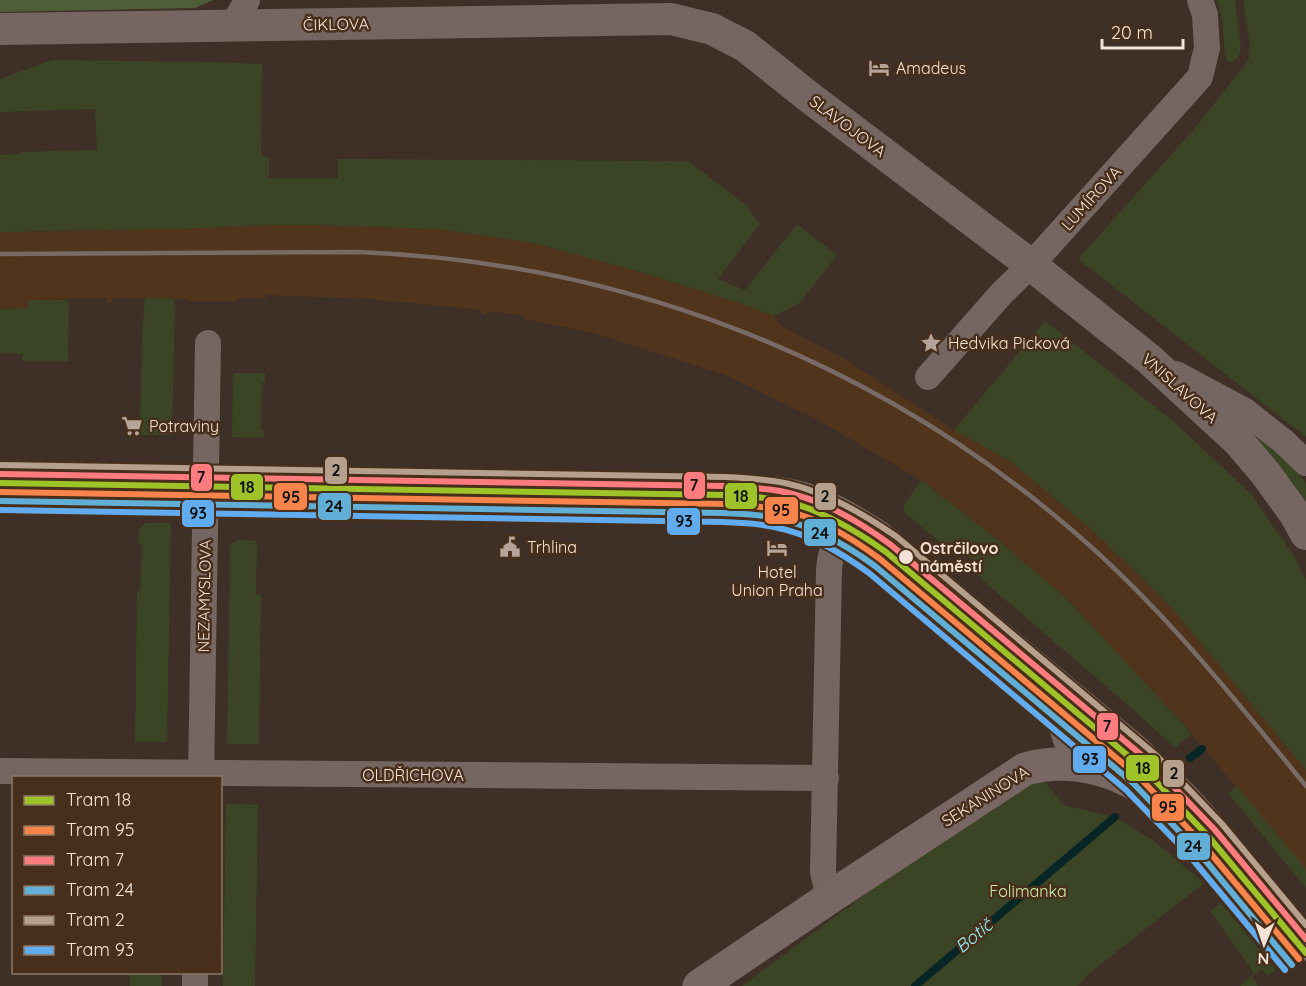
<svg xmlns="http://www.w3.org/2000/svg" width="1306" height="986" font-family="Quicksand,sans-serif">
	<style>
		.built { fill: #51341c }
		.green { fill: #3b4525 }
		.forest { fill: #505d39 }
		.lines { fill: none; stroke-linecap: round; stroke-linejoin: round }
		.stream { stroke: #082625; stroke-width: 8 }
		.minor { stroke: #756662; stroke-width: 26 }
		.tertiary { stroke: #756662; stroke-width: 32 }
		.secondary { stroke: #786763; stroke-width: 33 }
		.rail { stroke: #786b66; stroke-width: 4.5 }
		.tram-1-casing { stroke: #482f1b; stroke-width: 10 }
		.tram-2-casing { stroke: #482f1b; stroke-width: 10 }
		.tram-3-casing { stroke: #482f1b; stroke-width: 10 }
		.tram-4-casing { stroke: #482f1b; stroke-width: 10 }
		.tram-5-casing { stroke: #482f1b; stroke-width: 10 }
		.tram-6-casing { stroke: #482f1b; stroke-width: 10 }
		.tram-1 { stroke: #9dc329; stroke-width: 6 }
		.tram-2 { stroke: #f8844c; stroke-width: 6 }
		.tram-3 { stroke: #fe7b7f; stroke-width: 6 }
		.tram-4 { stroke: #61afd7; stroke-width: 6 }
		.tram-5 { stroke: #b5a08e; stroke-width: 6 }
		.tram-6 { stroke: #60acee; stroke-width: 6 }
		.stop-dot { fill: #f3e3d7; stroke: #482f1b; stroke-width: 2 }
		.labels { text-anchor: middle; stroke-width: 5; stroke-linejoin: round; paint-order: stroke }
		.street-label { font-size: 16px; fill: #f3e3d7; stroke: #482f1b }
		.poi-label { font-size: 16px; fill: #f3e3d7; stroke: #482f1b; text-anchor: start }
		.stop-label { font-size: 16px; font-weight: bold; fill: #f3e3d7; stroke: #482f1b; text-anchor: start }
		.park-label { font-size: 16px; fill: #ceeca8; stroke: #482f1b }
		.water-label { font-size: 18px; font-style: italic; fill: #90f4f5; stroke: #482f1b }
		.line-badge { stroke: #482f1b; stroke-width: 2 }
		.pale-badge-label { font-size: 16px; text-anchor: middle; font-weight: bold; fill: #111 }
	</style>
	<rect width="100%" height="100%" fill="#3e3026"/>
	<path class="built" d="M 268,225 L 316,225 L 439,229 L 533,243 L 644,273 L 736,302 L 774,316 L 781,326 L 843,358 L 954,430 L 1010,461 L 1092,530 L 1170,606 L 1306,770 L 1306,869 L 1178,718 L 1065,597 L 998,540 L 921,480 L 811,416 L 725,375 L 593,333 L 525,319 L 525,316 L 488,311 L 487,315 L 482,314 L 482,310 L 370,299 L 266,295 L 266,298 L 239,298 L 238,301 L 190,301 L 189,299 L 112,298 L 112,303 L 106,303 L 106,298 L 69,299 L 28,300 L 28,308 L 0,309 L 0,232 L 205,228 Z"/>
	<g class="green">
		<path d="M 1217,0 L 1235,0 L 1241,49 L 1238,57 L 1232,62 L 1228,62 L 1225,56 L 1222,17 Z"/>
		<path d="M 1243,0 L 1306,0 L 1306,437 L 1078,259 L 1195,128 L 1249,59 L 1250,45 Z"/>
		<path d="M 52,60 L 206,62 L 262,64 L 261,156 L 269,157 L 269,178 L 338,178 L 338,159 L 688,161 L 746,205 L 760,224 L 718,279 L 745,290 L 797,224 L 837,255 L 800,303 L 774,316 L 736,302 L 644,273 L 533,243 L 439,229 L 316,225 L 268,225 L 205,228 L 0,232 L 0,155 L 19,154 L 20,152 L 97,150 L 95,109 L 0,112 L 0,79 Z"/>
		<path d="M 145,298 L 175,299 L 172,435 L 139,435 L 142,431 L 140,430 L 142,335 Z"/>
		<path d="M 28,300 L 69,300 L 68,361 L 22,361 L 22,354 L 0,353 L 0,309 L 28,308 Z"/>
		<path d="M 1045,321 L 1172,420 L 1251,494 L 1294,556 L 1306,581 L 1306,770 L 1170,606 L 1092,530 L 1010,461 L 954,430 Z"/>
		<path d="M 233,373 L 265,373 L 265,382 L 262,382 L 261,429 L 264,430 L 264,438 L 232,437 Z"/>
		<path d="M 1253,430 L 1284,456 L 1306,483 L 1306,502 L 1294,486 L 1249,431 Z"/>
		<path d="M 921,480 L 998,540 L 1065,597 L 1178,718 L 1191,734 L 1175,748 L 1137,713 L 981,579 L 981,577 L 975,572 L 979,565 L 959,548 L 953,554 L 903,511 L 906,502 Z"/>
		<path d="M 146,523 L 171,523 L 167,742 L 135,742 L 137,591 L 140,591 L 142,545 L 138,544 L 139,530 Z"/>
		<path d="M 237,540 L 257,541 L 256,595 L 261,595 L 259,744 L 227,744 L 230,547 L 231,544 Z"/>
		<path d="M 1044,781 L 1064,805 L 1115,817 L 1154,841 L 1204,883 L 1086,976 L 1078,986 L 742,986 L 1008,788 Z"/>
		<path d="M 1237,786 L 1306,869 L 1306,888 L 1228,793 Z"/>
		<path d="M 226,804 L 258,805 L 255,986 L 223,986 Z"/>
		<path d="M 1221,903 L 1276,970 L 1268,976 L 1261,969 L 1252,977 L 1258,985 L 1257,986 L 1240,986 L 1254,973 L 1210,911 Z"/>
		<rect x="130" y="973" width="32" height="13"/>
	</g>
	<path class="forest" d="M 0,0 L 213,0 L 195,8 L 0,12 Z"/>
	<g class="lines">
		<g class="stream">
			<path d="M 1190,758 L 1202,749"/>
			<path d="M 915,986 L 1115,817"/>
		</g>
		<g class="minor">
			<path d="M 233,26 L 247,0"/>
			<path d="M 1176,374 L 1245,411 L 1283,441 L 1306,463"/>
			<path d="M 928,377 L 1002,293 L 1031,265 L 1200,77 L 1207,48 L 1205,15 L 1200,0"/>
			<path d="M 0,771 L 826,778"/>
			<path d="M 201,778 L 208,343"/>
			<path d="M 829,898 L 823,872 L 829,570 C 830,560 831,549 838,540 C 844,533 852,531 857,522"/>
			<path d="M 195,986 L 195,972"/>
		</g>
		<path class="tertiary" d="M 0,29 L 671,19 L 712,29 L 745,46 L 809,97 L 1031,265 L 1149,359 L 1238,441 L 1266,474 L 1295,514 L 1306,534"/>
		<g class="secondary">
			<path d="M 0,477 L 727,490 C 748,491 768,491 788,495 C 821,501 850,519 878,537 L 1136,752 L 1184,799 L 1203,820 L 1306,944"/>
			<path d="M 1049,681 C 1065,703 1063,746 1085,763 C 1089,766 1093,767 1098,769"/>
			<path d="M 699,986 L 829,898 L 1025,769 C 1060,759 1099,765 1131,782 C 1146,790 1160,801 1174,811"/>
		</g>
		<path class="rail" d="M 0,254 L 358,252 C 622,262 872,358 1073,531 C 1161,606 1233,697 1306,786"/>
		<g class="tram-1-casing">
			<path id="tram-1" d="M 0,483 L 724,495 C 743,496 762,497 781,500 C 820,509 854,529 886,552 L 1145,770 L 1208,836 L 1306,953"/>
		</g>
		<g class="tram-2-casing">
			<path id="tram-2" d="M 0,492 L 724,504 C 741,505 758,506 775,509 C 815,515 849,536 880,559 L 1139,777 L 1201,842 L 1299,959"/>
		</g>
		<g class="tram-3-casing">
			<path id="tram-3" d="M 0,474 L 724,486 C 743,487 761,488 780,491 C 821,499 857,520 891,545 L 1151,763 L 1215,830 L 1306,939"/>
		</g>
		<g class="tram-4-casing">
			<path id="tram-4" d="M 0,501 L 723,513 C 740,514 758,514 775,518 C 812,525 845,544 875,566 L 1133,783 L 1195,848 L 1292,965"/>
		</g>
		<g class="tram-5-casing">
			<path id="tram-5" d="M 0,465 L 724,477 C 744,478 765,479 785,483 C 826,492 862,513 897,537 L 1157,756 L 1222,824 L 1306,925"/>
		</g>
		<g class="tram-6-casing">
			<path id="tram-6" d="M 0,510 L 723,522 C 740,523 757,523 774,527 C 810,534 840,552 869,573 L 1126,790 L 1188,854 L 1285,970"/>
		</g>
		<use href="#tram-1" class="tram-1"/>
		<use href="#tram-2" class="tram-2"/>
		<use href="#tram-3" class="tram-3"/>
		<use href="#tram-4" class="tram-4"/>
		<use href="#tram-5" class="tram-5"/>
		<use href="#tram-6" class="tram-6"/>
	</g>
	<defs>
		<g id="hotel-bare" transform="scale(1.62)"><path d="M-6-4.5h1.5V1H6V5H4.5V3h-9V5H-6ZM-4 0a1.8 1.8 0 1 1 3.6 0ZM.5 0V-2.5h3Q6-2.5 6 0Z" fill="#b4a499" stroke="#482f1b" stroke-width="2.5" paint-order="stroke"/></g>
		<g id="sight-bare" transform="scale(1.62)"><path d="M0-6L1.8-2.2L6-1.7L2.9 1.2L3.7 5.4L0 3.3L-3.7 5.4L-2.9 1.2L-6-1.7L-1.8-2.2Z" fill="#b4a499" stroke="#482f1b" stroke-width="2.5" paint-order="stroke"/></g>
		<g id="supermarket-bare" transform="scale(1.62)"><path d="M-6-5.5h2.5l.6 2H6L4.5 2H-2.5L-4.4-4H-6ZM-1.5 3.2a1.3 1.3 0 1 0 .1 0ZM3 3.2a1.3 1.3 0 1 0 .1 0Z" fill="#b4a499" stroke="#482f1b" stroke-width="2.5" paint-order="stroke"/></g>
		<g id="civic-bare" transform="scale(1.62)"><path d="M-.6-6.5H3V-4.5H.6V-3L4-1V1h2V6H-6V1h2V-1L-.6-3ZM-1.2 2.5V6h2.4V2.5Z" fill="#b4a499" stroke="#482f1b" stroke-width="2.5" paint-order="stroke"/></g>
	</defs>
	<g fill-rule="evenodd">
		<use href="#hotel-bare" x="879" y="68"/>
		<use href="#sight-bare" x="931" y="343"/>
		<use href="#supermarket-bare" x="132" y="426"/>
		<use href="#civic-bare" x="510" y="547"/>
		<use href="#hotel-bare" x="777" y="548"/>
	</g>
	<circle class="stop-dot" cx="906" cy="557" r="8"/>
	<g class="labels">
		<g class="street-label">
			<text transform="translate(336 24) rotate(-1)" y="6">ČIKLOVA</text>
			<text transform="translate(848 126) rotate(37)" y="6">SLAVOJOVA</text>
			<text transform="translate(1091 198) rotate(-48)" y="6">LUMÍROVA</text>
			<text transform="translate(1180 388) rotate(42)" y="6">VNISLAVOVA</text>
			<text transform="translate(204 596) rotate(-89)" y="6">NEZAMYSLOVA</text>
			<text x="413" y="781">OLDŘICHOVA</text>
			<text transform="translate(985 796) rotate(-32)" y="6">SEKANINOVA</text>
		</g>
		<g class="poi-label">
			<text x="896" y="74">Amadeus</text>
			<text x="948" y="349">Hedvika Picková</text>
			<text x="149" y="432">Potraviny</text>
			<text x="527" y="553">Trhlina</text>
			<text x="777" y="578" text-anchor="middle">Hotel<tspan x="777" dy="18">Union Praha</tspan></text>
		</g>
		<g class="stop-label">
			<text x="920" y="554">Ostrčilovo<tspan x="920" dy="18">náměstí</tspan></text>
		</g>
		<g class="park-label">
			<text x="1028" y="897">Folimanka</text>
		</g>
		<g class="water-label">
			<text transform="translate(974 936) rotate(-40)" y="6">Botič</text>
		</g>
	</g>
	<g class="line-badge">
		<rect x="324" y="456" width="24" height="29" rx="6" fill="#b5a08e"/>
		<rect x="190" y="463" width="23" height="29" rx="6" fill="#fe7b7f"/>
		<rect x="683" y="471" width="23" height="29" rx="6" fill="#fe7b7f"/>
		<rect x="230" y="473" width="34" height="28" rx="6" fill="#9dc329"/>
		<rect x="724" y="482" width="34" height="28" rx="6" fill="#9dc329"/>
		<rect x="814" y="482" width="23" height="29" rx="6" fill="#b5a08e"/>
		<rect x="273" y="482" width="35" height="29" rx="6" fill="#f8844c"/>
		<rect x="317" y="492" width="35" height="29" rx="6" fill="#61afd7"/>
		<rect x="764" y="496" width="35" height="29" rx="6" fill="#f8844c"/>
		<rect x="181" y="499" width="34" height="29" rx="6" fill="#60acee"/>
		<rect x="666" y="507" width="35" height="29" rx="6" fill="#60acee"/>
		<rect x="803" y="518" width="34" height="29" rx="6" fill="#61afd7"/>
		<rect x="1096" y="712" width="23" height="29" rx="6" fill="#fe7b7f"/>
		<rect x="1072" y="745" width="35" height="29" rx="6" fill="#60acee"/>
		<rect x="1125" y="754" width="35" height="28" rx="6" fill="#9dc329"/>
		<rect x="1162" y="759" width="23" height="29" rx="6" fill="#b5a08e"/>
		<rect x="1151" y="793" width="34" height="29" rx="6" fill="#f8844c"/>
		<rect x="1176" y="832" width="35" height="29" rx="6" fill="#61afd7"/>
	</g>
	<g class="pale-badge-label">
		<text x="336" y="476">2</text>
		<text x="201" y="483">7</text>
		<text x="694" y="491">7</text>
		<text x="247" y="493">18</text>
		<text x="741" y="502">18</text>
		<text x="825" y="502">2</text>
		<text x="291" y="503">95</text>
		<text x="334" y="512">24</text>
		<text x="781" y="516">95</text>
		<text x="198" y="519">93</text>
		<text x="684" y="527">93</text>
		<text x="820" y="539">24</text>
		<text x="1107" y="732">7</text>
		<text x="1090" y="765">93</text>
		<text x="1143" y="774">18</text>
		<text x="1174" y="779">2</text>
		<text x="1168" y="813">95</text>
		<text x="1193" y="852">24</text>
	</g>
	<rect x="12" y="776" width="210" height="198" fill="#482f1b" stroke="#8c7766" stroke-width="1.5"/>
	<rect x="24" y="796" width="30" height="9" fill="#9dc329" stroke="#8c7766" stroke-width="1.5"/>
	<text x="66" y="806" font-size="18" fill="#f3e3d7">Tram 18</text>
	<rect x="24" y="826" width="30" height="9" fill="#f8844c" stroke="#8c7766" stroke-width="1.5"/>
	<text x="66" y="836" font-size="18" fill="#f3e3d7">Tram 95</text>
	<rect x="24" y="856" width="30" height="9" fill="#fe7b7f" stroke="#8c7766" stroke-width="1.5"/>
	<text x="66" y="866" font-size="18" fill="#f3e3d7">Tram 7</text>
	<rect x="24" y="886" width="30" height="9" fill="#61afd7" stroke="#8c7766" stroke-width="1.5"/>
	<text x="66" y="896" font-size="18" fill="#f3e3d7">Tram 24</text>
	<rect x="24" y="916" width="30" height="9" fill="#b5a08e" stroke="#8c7766" stroke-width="1.5"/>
	<text x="66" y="926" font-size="18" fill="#f3e3d7">Tram 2</text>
	<rect x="24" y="946" width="30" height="9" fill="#60acee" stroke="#8c7766" stroke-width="1.5"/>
	<text x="66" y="956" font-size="18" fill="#f3e3d7">Tram 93</text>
	<g transform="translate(1264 944) rotate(182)" stroke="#482f1b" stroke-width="4.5" paint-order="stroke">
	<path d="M0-4.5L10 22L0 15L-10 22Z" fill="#f3e3d7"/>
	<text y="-9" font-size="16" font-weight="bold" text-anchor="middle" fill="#f3e3d7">N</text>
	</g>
	<path d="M1102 39v9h81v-9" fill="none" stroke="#f3e3d7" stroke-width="3"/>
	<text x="1111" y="39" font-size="18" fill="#f3e3d7" stroke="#482f1b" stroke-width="4.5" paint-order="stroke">20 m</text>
</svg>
